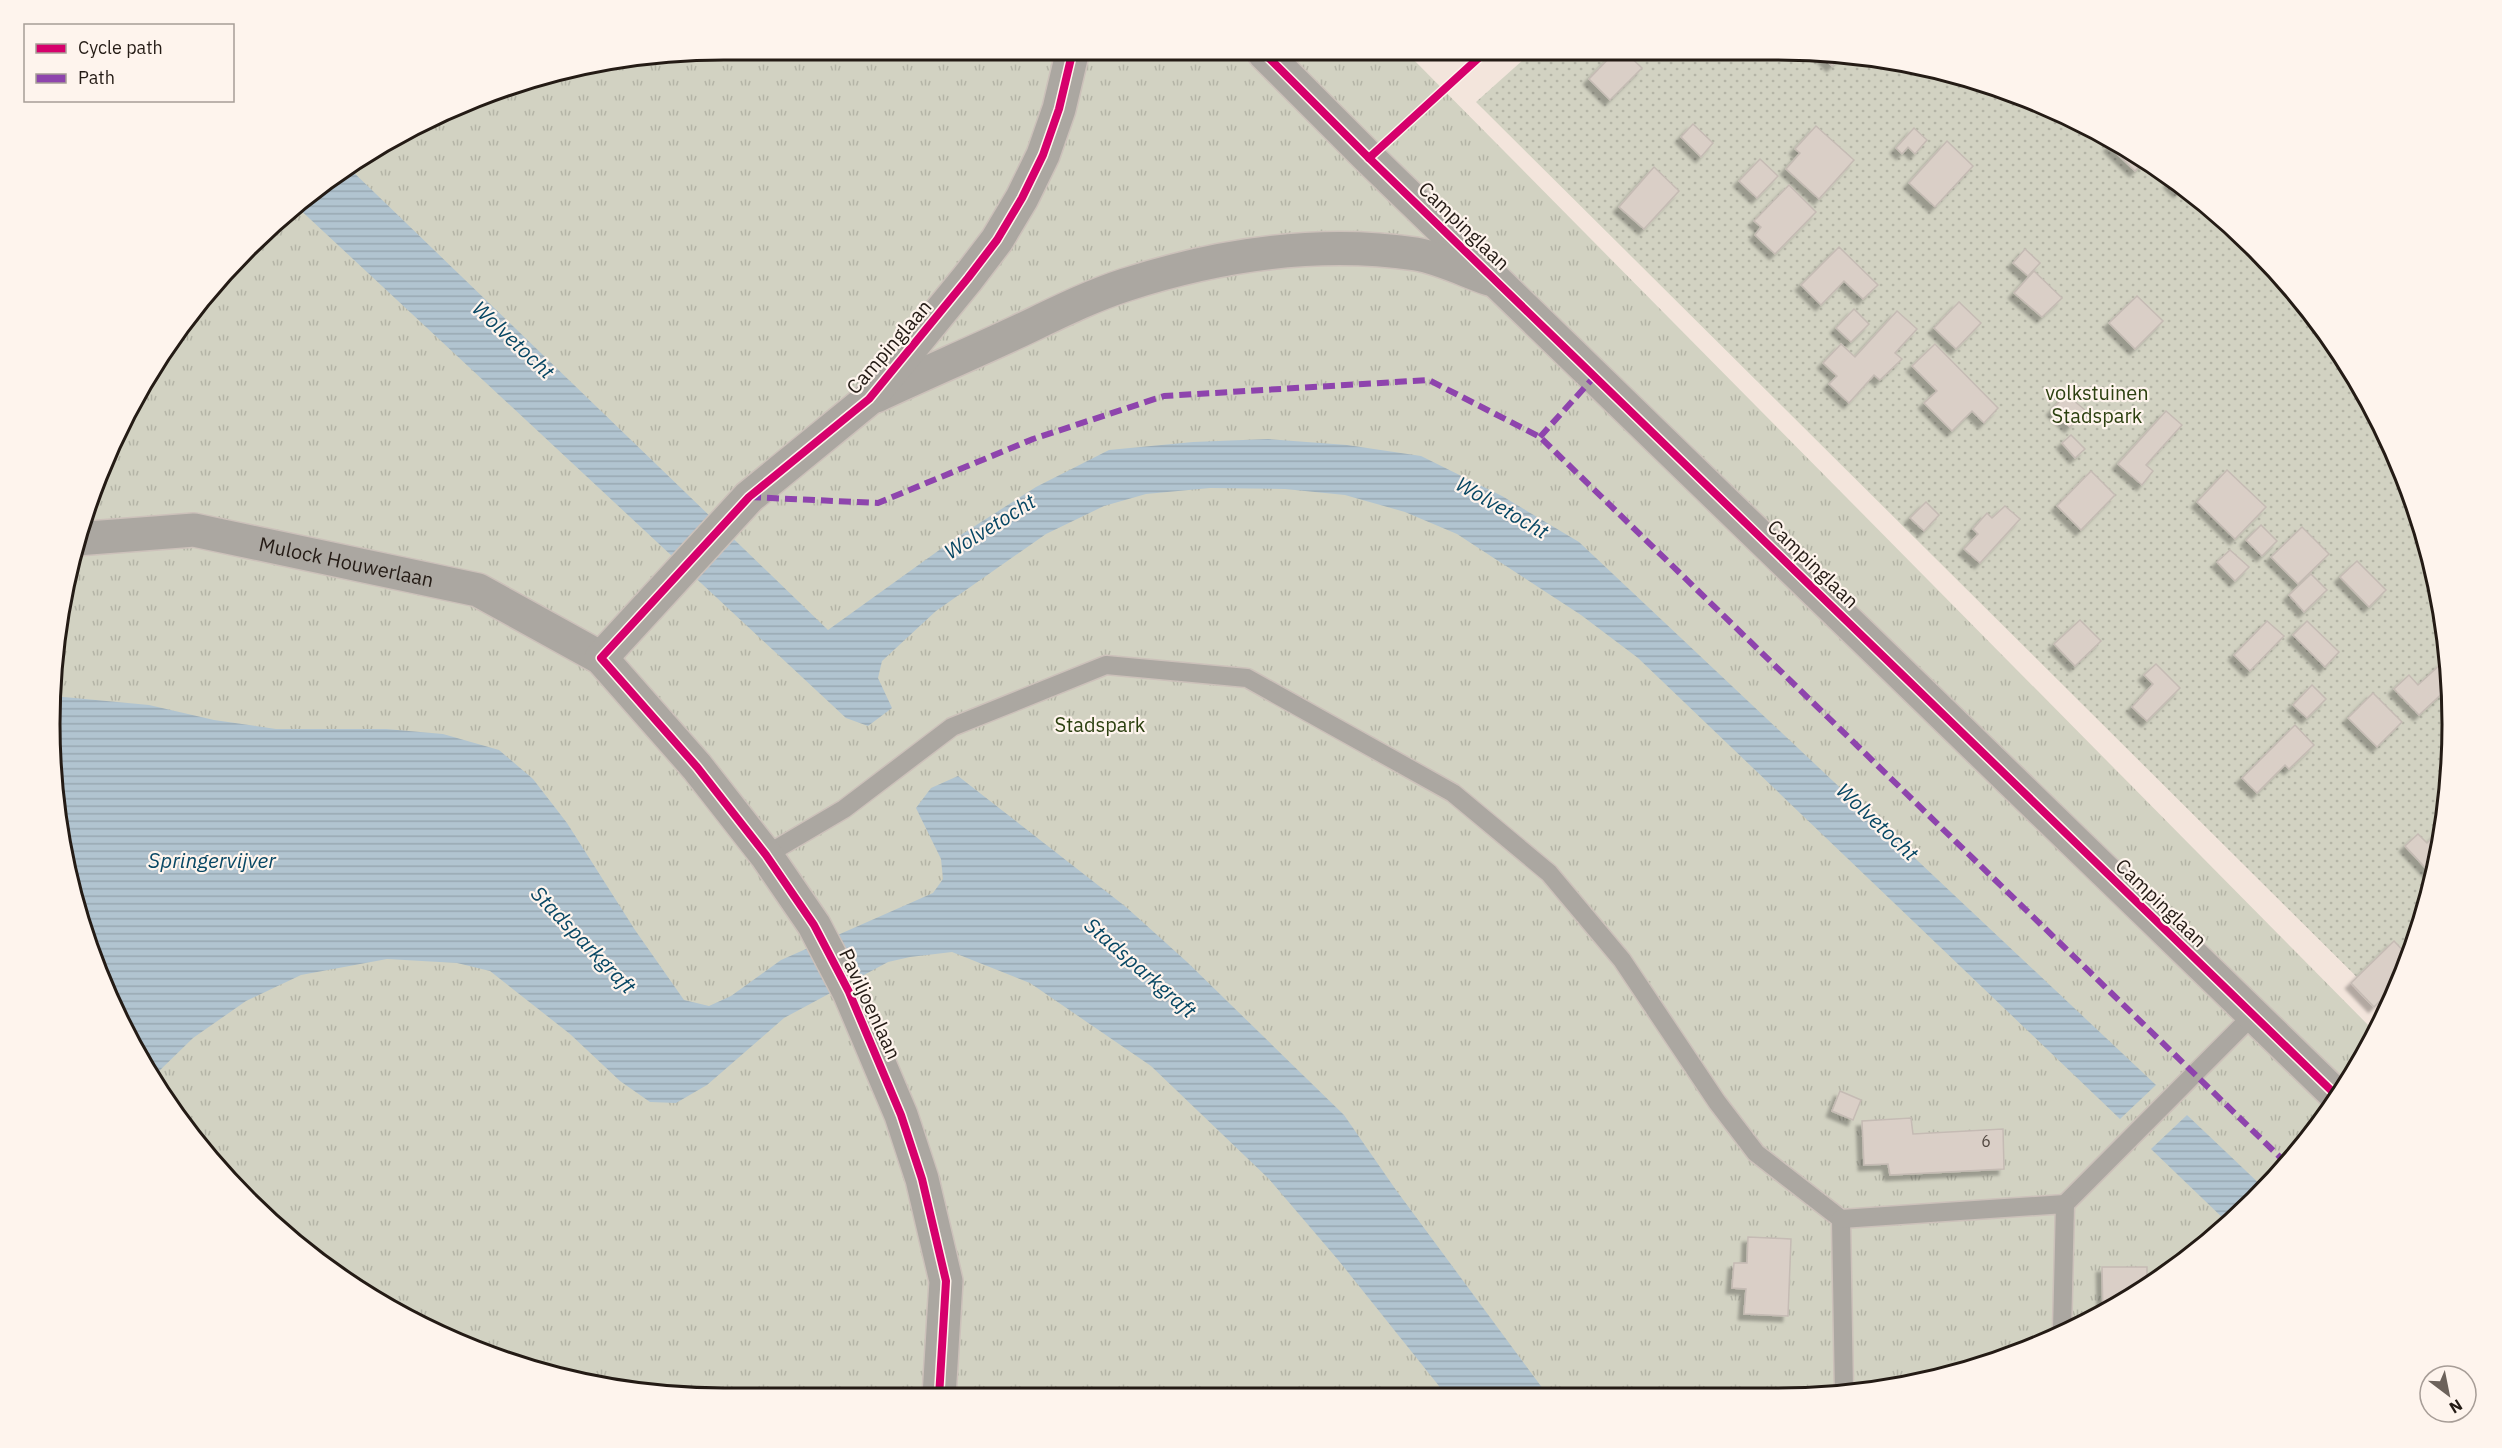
<svg xmlns="http://www.w3.org/2000/svg" width="2502" height="1448" font-family="'IBM Plex Sans',sans-serif">
	<style>
		.grass { fill: url(#grass-dots) }
		.park { fill: url(#park-tufts) }
		.water { fill: url(#water-rules) }
		.building { fill: #dacfc7; stroke: #c5bbb4; stroke-width: 1.5; filter: url(#shadow) }
		.lines { fill: none; stroke-linecap: round; stroke-linejoin: round }
		.lane-casing { stroke: #ccc1ba; stroke-width: 21 }
		.street-casing { stroke: #ccc1ba; stroke-width: 36 }
		.lane { stroke: #aba7a1; stroke-width: 18 }
		.street { stroke: #aba7a1; stroke-width: 33 }
		.quiet { stroke: #8e44ad; stroke-width: 6; stroke-dasharray: 12 6; stroke-linecap: butt }
		.cycleway-casing { stroke: #fef4ed; stroke-width: 11 }
		.cycleway { stroke: #d6006c; stroke-width: 8 }
		.labels { text-anchor: middle; stroke-width: 4.5; stroke-linejoin: round; paint-order: stroke }
		.number-label { font-size: 16px; fill: #544a43 }
		.street-label { font-size: 20px; fill: #241b15; stroke: #fef4ed }
		.park-label { font-size: 20px; fill: #2c4010; stroke: #fef4ed }
		.water-label { font-size: 21px; font-style: italic; fill: #084764; stroke: #fef4ed }
		.rim { fill: none; stroke: #241b15; stroke-width: 3 }
	</style>
	<defs>
		<pattern id="grass-dots" width="8" height="8" patternUnits="userSpaceOnUse" patternTransform="scale(1.5)"><rect width="8" height="8" fill="#d2d2c2"/><path d="M2 2h.1M6 6h.1" fill="none" stroke="#b4b4a6" stroke-width="1.8" stroke-linecap="round"/></pattern>
		<pattern id="park-tufts" width="24" height="20" patternUnits="userSpaceOnUse" patternTransform="scale(1.5)"><rect width="24" height="20" fill="#d2d2c2"/><path d="M3 7l-1-3M5 7V3M7 7l1-3M15 17l-1-3M17 17v-4M19 17l1-3" fill="none" stroke="#b4b4a6"/></pattern>
		<pattern id="water-rules" width="6" height="5" patternUnits="userSpaceOnUse" patternTransform="scale(1.5)"><rect width="6" height="5" fill="#b1c4d0"/><path d="M0 2.5h6" fill="none" stroke="#98a8b2"/></pattern>
		<filter id="shadow"><feDropShadow dx="-5.5" dy="5.5" stdDeviation="1.5" flood-color="#0004"/></filter>
	</defs>
	<rect width="100%" height="100%" fill="#f3e5dc"/>
	<path class="grass" d="M 1822,51 L 1994,85 L 2152,163 L 2255,247 L 2339,349 L 2401,466 L 2439,592 L 2452,724 L 2440,855 L 2401,982 L 2388,1008 L 1476,102 L 1532,52 Z"/>
	<path class="park" d="M 1406,52 L 2375,1032 L 2339,1098 L 2255,1201 L 2116,1308 L 1994,1363 L 1822,1397 L 680,1397 L 507,1363 L 350,1285 L 279,1231 L 189,1135 L 101,982 L 63,856 L 51,768 L 55,636 L 73,549 L 119,426 L 163,349 L 247,247 L 314,189 L 425,119 L 508,85 L 636,55 Z"/>
	<g class="water">
		<path d="M 348,167 L 828,630 L 956,538 L 1036,487 L 1109,450 L 1193,442 L 1268,439 L 1347,445 L 1421,456 L 1502,496 L 1579,542 L 2156,1085 L 2120,1119 L 1638,658 L 1581,615 L 1457,534 L 1405,512 L 1345,495 L 1285,489 L 1210,488 L 1146,494 L 1104,506 L 1046,534 L 936,611 L 882,661 L 878,678 L 892,708 L 868,726 L 846,718 L 295,205 L 314,189 Z"/>
		<path d="M 53,696 L 149,705 L 214,720 L 276,729 L 386,729 L 443,734 L 499,750 L 533,779 L 567,823 L 635,930 L 684,1000 L 709,1006 L 731,996 L 781,960 L 933,893 L 943,879 L 941,859 L 916,808 L 931,788 L 958,776 L 1126,907 L 1187,962 L 1344,1115 L 1396,1190 L 1549,1397 L 1440,1397 L 1439,1386 L 1339,1261 L 1269,1179 L 1151,1066 L 1030,983 L 952,952 L 910,957 L 888,962 L 784,1018 L 707,1085 L 676,1103 L 650,1102 L 620,1081 L 570,1034 L 490,971 L 457,963 L 387,959 L 301,975 L 246,1001 L 193,1038 L 155,1075 L 101,982 L 63,856 L 51,768 Z"/>
		<path d="M 2187,1115 L 2265,1189 L 2255,1201 L 2227,1222 L 2151,1149 Z"/>
	</g>
	<g class="building">
		<path d="M 1817,51 L 1822,51 L 1843,55 L 1832,66 Z"/>
		<path d="M 1615,52 L 1625,52 L 1642,68 L 1610,100 L 1589,79 Z"/>
		<path d="M 1693,124 L 1713,143 L 1701,157 L 1681,137 Z"/>
		<path d="M 1816,126 L 1854,160 L 1819,199 L 1786,169 L 1800,153 L 1795,149 Z"/>
		<path d="M 1914,128 L 1927,140 L 1915,154 L 1908,147 L 1902,154 L 1896,148 Z"/>
		<path d="M 1947,141 L 1973,166 L 1935,207 L 1909,183 Z"/>
		<path d="M 2112,143 L 2146,160 L 2135,171 L 2109,146 Z"/>
		<path d="M 1760,159 L 1778,176 L 1757,198 L 1739,181 Z"/>
		<path d="M 1654,167 L 1679,191 L 1644,229 L 1619,207 Z"/>
		<path d="M 2172,179 L 2183,188 L 2179,192 L 2169,182 Z"/>
		<path d="M 1789,185 L 1816,212 L 1775,254 L 1755,235 L 1761,227 L 1754,221 Z"/>
		<path d="M 1839,247 L 1878,285 L 1863,299 L 1844,281 L 1821,305 L 1801,285 Z"/>
		<path d="M 2025,249 L 2040,263 L 2028,276 L 2013,263 Z"/>
		<path d="M 2034,271 L 2062,298 L 2042,317 L 2014,293 Z"/>
		<path d="M 2137,296 L 2163,321 L 2135,349 L 2109,323 Z"/>
		<path d="M 1959,302 L 1981,323 L 1956,349 L 1934,328 Z"/>
		<path d="M 1854,309 L 1869,324 L 1851,342 L 1836,328 Z"/>
		<path d="M 1897,311 L 1917,329 L 1895,353 L 1902,359 L 1880,380 L 1874,375 L 1849,403 L 1829,384 L 1837,376 L 1823,363 L 1841,344 L 1855,357 Z"/>
		<path d="M 1935,344 L 1998,408 L 1984,423 L 1972,411 L 1952,431 L 1924,403 L 1937,391 L 1912,366 Z"/>
		<path d="M 2066,394 L 2085,410 L 2070,427 L 2052,410 Z"/>
		<path d="M 2166,411 L 2182,425 L 2146,465 L 2153,471 L 2142,485 L 2118,464 Z"/>
		<path d="M 2071,435 L 2085,449 L 2075,458 L 2062,443 Z"/>
		<path d="M 2227,470 L 2266,507 L 2235,539 L 2197,502 Z"/>
		<path d="M 2091,471 L 2115,495 L 2081,530 L 2057,506 Z"/>
		<path d="M 1926,502 L 1939,515 L 1924,531 L 1910,518 Z"/>
		<path d="M 2005,506 L 2020,519 L 1980,563 L 1964,549 L 1978,534 L 1973,529 L 1987,513 L 1992,518 Z"/>
		<path d="M 2261,525 L 2277,541 L 2262,556 L 2246,540 Z"/>
		<path d="M 2302,527 L 2329,554 L 2298,584 L 2271,557 Z"/>
		<path d="M 2230,550 L 2249,567 L 2235,581 L 2217,562 Z"/>
		<path d="M 2357,561 L 2386,590 L 2369,607 L 2340,577 Z"/>
		<path d="M 2311,574 L 2327,590 L 2304,612 L 2289,595 Z"/>
		<path d="M 2080,620 L 2101,641 L 2075,666 L 2054,644 Z"/>
		<path d="M 2267,621 L 2284,636 L 2250,671 L 2234,655 Z"/>
		<path d="M 2307,621 L 2339,652 L 2325,667 L 2293,635 Z"/>
		<path d="M 2443,662 L 2447,666 L 2449,687 L 2419,715 L 2394,689 L 2409,675 L 2418,685 Z"/>
		<path d="M 2156,664 L 2180,688 L 2147,721 L 2132,707 L 2153,684 L 2144,675 Z"/>
		<path d="M 2312,685 L 2326,699 L 2307,718 L 2293,705 Z"/>
		<path d="M 2373,693 L 2402,722 L 2377,747 L 2348,718 Z"/>
		<path d="M 2295,725 L 2314,745 L 2289,769 L 2285,765 L 2257,793 L 2242,778 Z"/>
		<path d="M 2442,829 L 2440,855 L 2433,876 L 2405,846 L 2418,834 L 2427,843 Z"/>
		<path d="M 2394,941 L 2409,957 L 2402,979 L 2374,1007 L 2351,983 Z"/>
		<path d="M 1840,1091 L 1861,1100 L 1853,1120 L 1832,1111 Z"/>
		<path d="M 1911,1118 L 1913,1134 L 2003,1129 L 2004,1169 L 1890,1175 L 1888,1164 L 1864,1165 L 1862,1121 Z"/>
		<path d="M 1748,1237 L 1791,1239 L 1788,1316 L 1744,1314 L 1746,1289 L 1732,1288 L 1734,1263 L 1747,1263 Z"/>
		<path d="M 2102,1267 L 2147,1267 L 2147,1282 L 2149,1282 L 2116,1308 L 2103,1314 Z"/>
	</g>
	<g class="lines">
		<g class="lane-casing">
			<g id="lane">
				<path d="M 766,855 L 844,809 L 952,727 L 1106,665 L 1247,678 L 1453,793 L 1549,873 L 1622,960 L 1717,1102 L 1756,1153 L 1841,1219 L 1844,1393"/>
				<path d="M 2065,1204 L 2253,1015"/>
				<path d="M 1841,1219 L 2065,1204 L 2062,1332"/>
			</g>
		</g>
		<g class="street-casing">
			<g id="street">
				<path d="M 1264,53 L 1369,158 L 2339,1098"/>
				<path d="M 876,396 C 923,374 970,354 1017,332 C 1053,315 1088,297 1125,285 C 1218,255 1319,240 1416,254 C 1440,258 1466,271 1489,279"/>
				<path id="s1" d="M 76,539 L 194,530 L 478,590 L 601,658 L 697,767 L 766,855 L 814,925 L 849,992 L 901,1115 L 922,1179 L 946,1281 L 939,1397"/>
				<path d="M 601,658 L 749,497 L 869,399 L 968,278 L 997,240 L 1022,198 L 1043,155 L 1059,109 L 1072,54"/>
			</g>
		</g>
		<use href="#lane" class="lane"/>
		<use href="#street" class="street"/>
		<g class="quiet">
			<path d="M 1540,437 L 1595,376"/>
			<path d="M 749,497 L 878,503 L 1033,439 L 1164,396 L 1429,380 L 1540,437 L 2286,1163"/>
		</g>
		<g class="cycleway-casing">
			<g id="cycleway">
				<path d="M 1264,53 L 1369,158 L 2339,1098"/>
				<path d="M 1369,158 L 1485,52"/>
				<path d="M 939,1397 L 946,1281 L 922,1179 L 901,1115 L 849,992 L 814,925 L 766,855 L 697,767 L 601,658 L 749,497 L 869,399 L 968,278 L 997,240 L 1022,198 L 1043,155 L 1059,109 L 1072,54"/>
			</g>
		</g>
		<use href="#cycleway" class="cycleway"/>
	</g>
	<g class="labels">
		<g class="number-label">
			<text x="1986" y="1147">6</text>
		</g>
		<g class="street-label">
			<text transform="translate(1464 226) rotate(44)" y="7">Campinglaan</text>
			<text transform="translate(889 347) rotate(-49)" y="7">Campinglaan</text>
			<text dy="7" stroke="none"><textPath href="#s1" startOffset="274">Mulock Houwerlaan</textPath></text>
			<text transform="translate(1813 564) rotate(44)" y="7">Campinglaan</text>
			<text transform="translate(2161 903) rotate(44)" y="7">Campinglaan</text>
			<text transform="translate(870 1004) rotate(65)" y="7">Paviljoenlaan</text>
		</g>
		<g class="park-label">
			<text x="2097" y="400">volkstuinen<tspan x="2097" dy="23">Stadspark</tspan></text>
			<text x="1100" y="732">Stadspark</text>
		</g>
		<g class="water-label">
			<text transform="translate(513 340) rotate(43)" y="7">Wolvetocht</text>
			<text transform="translate(1502 508) rotate(30)" y="7">Wolvetocht</text>
			<text transform="translate(990 527) rotate(-32)" y="7">Wolvetocht</text>
			<text transform="translate(1877 822) rotate(43)" y="7">Wolvetocht</text>
			<text x="212" y="868">Springervijver</text>
			<text transform="translate(583 940) rotate(46)" y="7">Stadsparkgraft</text>
			<text transform="translate(1140 968) rotate(41)" y="7">Stadsparkgraft</text>
		</g>
	</g>
	<path d="M0 0H2502V1448H0ZM724 60H1778A664 664 0 0 1 2442 724V724A664 664 0 0 1 1778 1388H724A664 664 0 0 1 60 724V724A664 664 0 0 1 724 60Z" fill="#fef4ed" fill-rule="evenodd"/>
	<path class="rim" d="M724 60H1778A664 664 0 0 1 2442 724V724A664 664 0 0 1 1778 1388H724A664 664 0 0 1 60 724V724A664 664 0 0 1 724 60Z"/>
	<rect x="24" y="24" width="210" height="78" fill="#fef4ed" stroke="#a79d97" stroke-width="1.5"/>
	<rect x="36" y="44" width="30" height="9" fill="#d6006c" stroke="#a79d97" stroke-width="1.5"/>
	<text x="78" y="54" font-size="18" fill="#241b15">Cycle path</text>
	<rect x="36" y="74" width="30" height="9" fill="#8e44ad" stroke="#a79d97" stroke-width="1.5"/>
	<text x="78" y="84" font-size="18" fill="#241b15">Path</text>
	<g transform="translate(2448 1394) rotate(148)"><circle r="28" fill="#fef4ed" stroke="#a79d97" stroke-width="1.5"/>
	<path d="M0-4.5L10 22L0 15L-10 22Z" fill="#6c625b"/>
	<text y="-9" font-size="16" font-weight="bold" text-anchor="middle" fill="#241b15">N</text>
	</g>
</svg>
